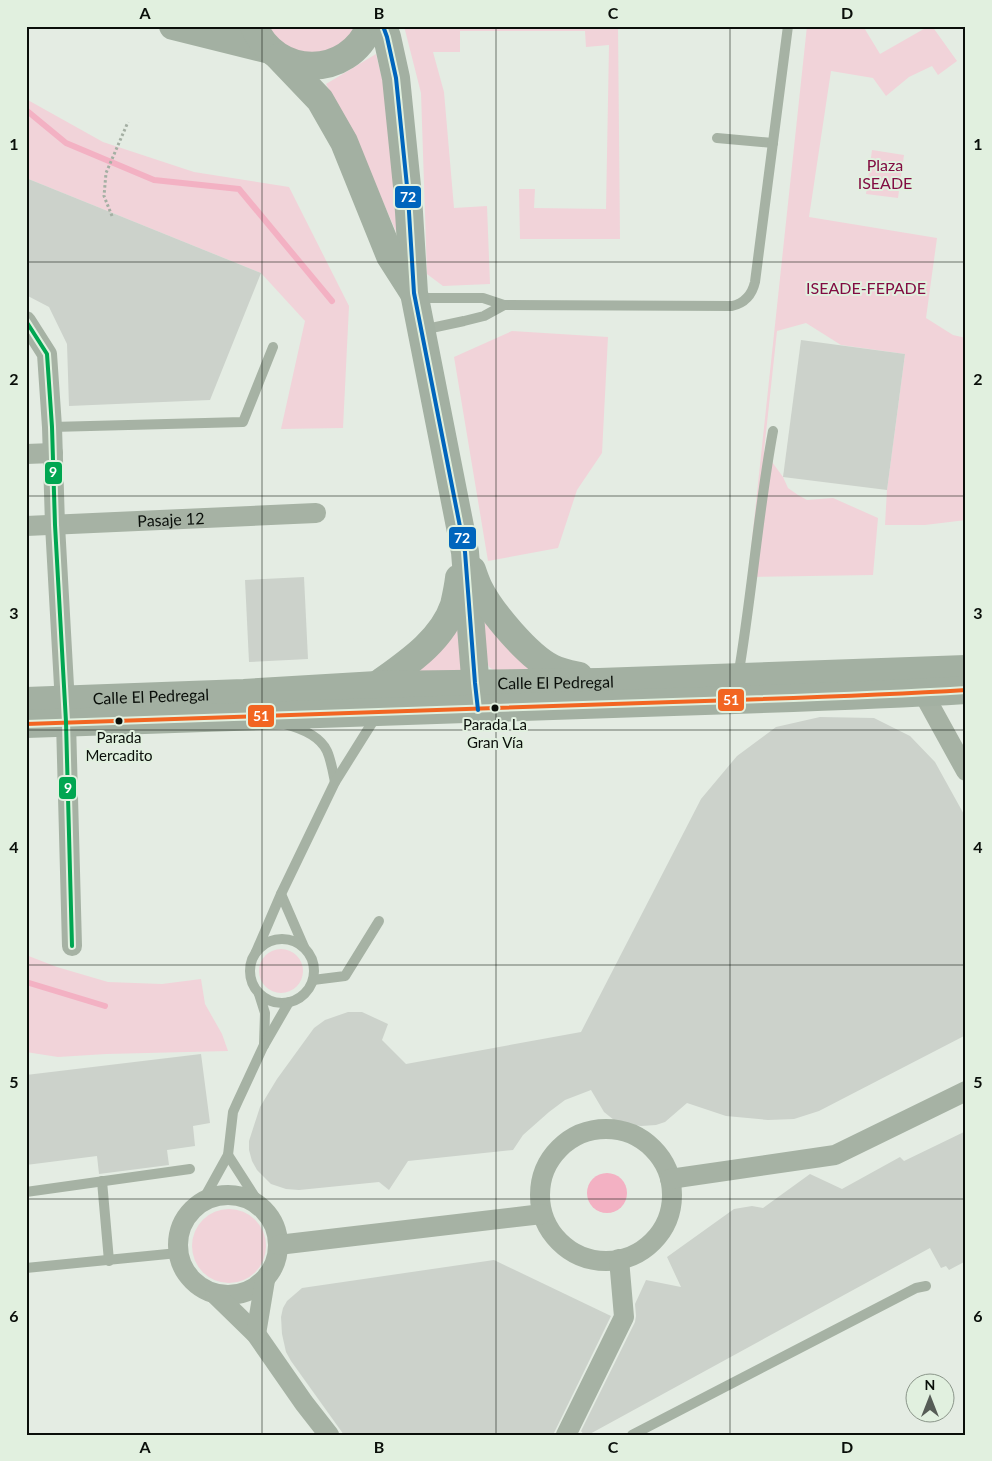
<svg xmlns="http://www.w3.org/2000/svg" width="992" height="1461" font-family="Lato,sans-serif">
	<style>
		.green { fill: #f1d3d9 }
		.water { fill: #f3b1c3 }
		.lines { fill: none; stroke-linecap: round; stroke-linejoin: round }
		.stream { stroke: #f3b1c3; stroke-width: 6 }
		.building { fill: #ccd2cb }
		.path { stroke: #a4afa3; stroke-width: 3; stroke-dasharray: 2.5 2.5; stroke-linecap: butt }
		.lane { stroke: #a6b2a4; stroke-width: 10 }
		.street { stroke: #a6b2a4; stroke-width: 20 }
		.secondary { stroke: #a3b0a2; stroke-width: 28 }
		.bus-1-casing { stroke: #e1f0df; stroke-width: 8 }
		.bus-2-casing { stroke: #e1f0df; stroke-width: 8 }
		.bus-3-casing { stroke: #e1f0df; stroke-width: 8 }
		.bus-1 { stroke: #f26522; stroke-width: 4 }
		.bus-2 { stroke: #00a651; stroke-width: 4 }
		.bus-3 { stroke: #0065bd; stroke-width: 4 }
		.grid { fill: none; stroke: #0a0f0a; stroke-width: 1; stroke-opacity: 0.55 }
		.bus-dot { fill: #0a0f0a; stroke: #e1f0df; stroke-width: 2 }
		.labels { text-anchor: middle; stroke-width: 4; stroke-linejoin: round; paint-order: stroke }
		.bus-label { font-size: 15px; fill: #0a0f0a; stroke: #e1f0df }
		.park-label { font-size: 16px; fill: #820c42; stroke: #e1f0df }
		.street-label { font-size: 16px; fill: #0a0f0a; stroke: #e1f0df }
		.line-badge { stroke: #e1f0df; stroke-width: 2 }
		.badge-label { font-size: 14px; text-anchor: middle; font-weight: bold; fill: #fff }
		.neatline { fill: none; stroke: #0a0f0a; stroke-width: 2 }
		.grid-label { font-size: 16px; text-anchor: middle; font-weight: bold; fill: #0a0f0a }
	</style>
	<rect width="100%" height="100%" fill="#e4ece3"/>
	<g class="green">
		<path d="M 262,26 L 362,26 L 348,46 L 298,58 Z"/>
		<path d="M 404,26 L 618,26 L 620,239 L 520,239 L 519,189 L 535,189 L 534,208 L 606,209 L 609,45 L 586,47 L 585,31 L 460,31 L 460,52 L 433,52 L 444,92 L 454,208 L 487,206 L 490,284 L 443,286 L 427,274 L 421,93 Z"/>
		<path d="M 807,26 L 863,26 L 880,54 L 929,26 L 932,26 L 957,61 L 938,75 L 932,66 L 909,77 L 886,96 L 873,78 L 831,71 L 809,217 L 937,238 L 926,318 L 953,335 L 966,338 L 966,520 L 925,525 L 885,525 L 887,490 L 905,354 L 841,345 L 806,323 L 777,331 L 764,451 L 783,477 L 788,488 L 798,495 L 807,500 L 833,498 L 878,518 L 873,575 L 748,577 Z"/>
		<path d="M 376,54 L 388,103 L 398,236 L 355,138 L 326,84 Z"/>
		<path d="M 26,99 L 103,142 L 194,172 L 289,187 L 349,306 L 343,428 L 281,429 L 305,321 L 261,273 L 26,178 L 26,161 L 29,153 L 26,151 Z"/>
		<path d="M 872,150 L 904,155 L 898,198 L 866,194 Z"/>
		<path d="M 512,331 L 608,337 L 602,453 L 577,490 L 558,548 L 488,561 L 454,357 Z"/>
		<path d="M 463,608 L 465,673 L 415,674 Z"/>
		<path d="M 480,608 L 538,670 L 495,670 L 490,668 L 488,665 Z"/>
		<circle cx="281" cy="971" r="22"/>
		<path d="M 26,955 L 57,967 L 108,982 L 162,984 L 201,979 L 205,1004 L 222,1034 L 228,1051 L 106,1054 L 58,1057 L 26,1052 Z"/>
		<circle cx="229" cy="1246" r="37"/>
	</g>
	<circle class="water" cx="607" cy="1193" r="20"/>
	<g class="lines">
		<g class="stream">
			<path d="M 26,110 L 66,143 L 154,180 L 239,189 L 332,301"/>
			<path d="M 26,982 L 105,1006"/>
		</g>
	</g>
	<g class="building">
		<path d="M 26,178 L 261,273 L 210,400 L 69,406 L 67,344 L 49,307 L 26,295 Z"/>
		<path d="M 801,340 L 905,354 L 887,490 L 783,477 Z"/>
		<path d="M 304,577 L 308,659 L 249,662 L 245,580 Z"/>
		<path d="M 820,717 L 874,718 L 910,736 L 935,762 L 966,818 L 966,1035 L 819,1111 L 794,1119 L 768,1120 L 726,1116 L 687,1103 L 665,1122 L 656,1125 L 641,1126 L 628,1124 L 614,1120 L 604,1112 L 591,1090 L 565,1100 L 549,1112 L 523,1135 L 513,1150 L 408,1161 L 389,1190 L 379,1182 L 299,1190 L 286,1189 L 271,1184 L 257,1170 L 252,1161 L 249,1150 L 249,1141 L 260,1107 L 277,1079 L 314,1028 L 325,1020 L 348,1012 L 362,1012 L 388,1024 L 382,1040 L 406,1064 L 581,1032 L 701,799 L 737,756 L 776,727 Z"/>
		<path d="M 201,1054 L 210,1123 L 193,1126 L 195,1146 L 167,1150 L 169,1165 L 99,1174 L 97,1156 L 26,1165 L 26,1075 Z"/>
		<path d="M 966,1131 L 966,1261 L 949,1270 L 946,1266 L 941,1268 L 930,1248 L 588,1435 L 584,1435 L 581,1431 L 635,1322 L 636,1316 L 635,1304 L 646,1280 L 681,1287 L 667,1257 L 734,1209 L 752,1206 L 763,1208 L 810,1174 L 842,1189 L 900,1157 L 904,1161 Z"/>
		<path d="M 494,1260 L 611,1316 L 553,1435 L 344,1435 L 291,1361 L 286,1352 L 282,1334 L 281,1317 L 283,1308 L 287,1301 L 302,1288 Z"/>
	</g>
	<g class="lines">
		<path class="path" d="M 112,216 L 104,196 L 106,173 L 128,122"/>
		<g class="lane">
			<path d="M 717,138 L 773,143"/>
			<path d="M 415,298 L 483,298 L 504,305 L 732,306 C 745,303 752,295 755,282 L 788,26"/>
			<path d="M 422,330 L 464,321 L 484,316 L 504,305"/>
			<path d="M 52,427 L 243,422 L 273,347"/>
			<path d="M 738,677 C 752,595 758,512 773,431"/>
			<path d="M 284,724 C 300,728 320,736 327,751 C 331,760 333,772 335,782"/>
			<path d="M 281,894 L 304,947"/>
			<circle cx="282" cy="971" r="32"/>
			<path d="M 256,952 L 281,894 L 335,782 L 377,715"/>
			<path d="M 313,980 L 345,976 L 379,921"/>
			<path d="M 259,994 L 265,1013 L 264,1045"/>
			<path d="M 228,1155 L 264,1211"/>
			<path d="M 102,1181 L 109,1261"/>
			<path d="M 26,1192 L 190,1169"/>
			<path d="M 202,1202 L 228,1155 L 233,1112 L 237,1103 L 263,1047 L 289,1002"/>
			<path d="M 26,1268 L 178,1253"/>
			<path d="M 632,1435 L 916,1288 L 926,1286"/>
		</g>
		<g class="street">
			<path d="M 26,321 L 47,354 L 52,427 L 55,525 L 66,722 L 72,946"/>
			<path d="M 26,454 L 53,453"/>
			<path id="s1" d="M 26,526 L 316,513"/>
			<path d="M 923,693 L 966,771"/>
			<circle cx="606" cy="1195" r="66"/>
			<path d="M 670,1179 L 835,1155 L 966,1091"/>
			<circle cx="228" cy="1245" r="50"/>
			<path d="M 278,1245 L 542,1214"/>
			<path d="M 215,1294 L 256,1334 L 304,1403 L 329,1435"/>
			<path d="M 256,1334 L 265,1280"/>
			<path d="M 566,1435 L 624,1317 L 619,1259"/>
		</g>
		<g class="secondary">
			<path d="M 173,26 L 270,50"/>
			<path d="M 254,26 C 275,79 349,79 370,26"/>
			<path d="M 383,26 L 387,37 L 396,78 L 408,196 L 414,293 L 465,552 L 477,702"/>
			<path d="M 279,57 L 320,100 L 344,142 L 390,256 L 413,292"/>
			<path d="M 472,570 C 474,576 476,582 479,588 C 491,612 528,656 552,668 C 560,672 570,674 579,676"/>
			<path d="M 377,685 C 406,664 442,641 454,605 C 456,596 458,587 459,578"/>
			<path id="s2" d="M 26,701 L 244,693 L 377,685 L 599,682 L 966,669"/>
			<path d="M 26,724 C 242,716 458,710 673,702 C 771,699 868,696 966,690"/>
		</g>
		<g class="bus-1-casing">
			<path id="bus-1" d="M 26,724 C 242,716 458,710 673,702 C 771,699 868,696 966,690"/>
		</g>
		<g class="bus-2-casing">
			<path id="bus-2" d="M 26,321 L 47,354 L 52,427 L 55,525 L 66,722 L 72,946"/>
		</g>
		<g class="bus-3-casing">
			<path id="bus-3" d="M 383,26 L 387,37 L 396,78 L 408,196 L 414,293 L 465,552 L 475,683 L 478,710"/>
		</g>
		<use href="#bus-1" class="bus-1"/>
		<use href="#bus-2" class="bus-2"/>
		<use href="#bus-3" class="bus-3"/>
	</g>
	<path class="grid" d="M 262,26 L 262,1435M 496,26 L 496,1435M 730,26 L 730,1435M 26,262 L 966,262M 26,496 L 966,496M 26,730 L 966,730M 26,965 L 966,965M 26,1199 L 966,1199"/>
	<g class="bus-dot">
		<circle cx="495" cy="708" r="4.5"/>
		<circle cx="119" cy="721" r="4.5"/>
	</g>
	<g class="labels">
		<g class="bus-label">
			<text x="495" y="730">Parada La<tspan x="495" dy="18">Gran Vía</tspan></text>
			<text x="119" y="743">Parada<tspan x="119" dy="18">Mercadito</tspan></text>
		</g>
		<g class="park-label">
			<text x="885" y="171">Plaza<tspan x="885" dy="18">ISEADE</tspan></text>
			<text x="866" y="294">ISEADE-FEPADE</text>
		</g>
		<g class="street-label">
			<text dy="6" stroke="none"><textPath href="#s1" startOffset="145">Pasaje 12</textPath></text>
			<text dy="6" stroke="none"><textPath href="#s2" startOffset="530">Calle El Pedregal</textPath></text>
			<text dy="6" stroke="none"><textPath href="#s2" startOffset="125">Calle El Pedregal</textPath></text>
		</g>
	</g>
	<g class="line-badge">
		<rect x="394" y="185" width="28" height="24" rx="5" fill="#0065bd"/>
		<rect x="44" y="461" width="19" height="24" rx="5" fill="#00a651"/>
		<rect x="448" y="526" width="29" height="24" rx="5" fill="#0065bd"/>
		<rect x="717" y="688" width="28" height="24" rx="5" fill="#f26522"/>
		<rect x="247" y="704" width="28" height="24" rx="5" fill="#f26522"/>
		<rect x="58" y="776" width="19" height="24" rx="5" fill="#00a651"/>
	</g>
	<g class="badge-label">
		<text x="408" y="202">72</text>
		<text x="53" y="477">9</text>
		<text x="462" y="543">72</text>
		<text x="731" y="705">51</text>
		<text x="261" y="721">51</text>
		<text x="68" y="793">9</text>
	</g>
	<rect width="992" height="1461" fill="none" stroke="#e1f0df" stroke-width="55"/>
	<g transform="translate(930 1398)"><circle r="24" fill="#e1f0df" stroke="#8b968a"/>
	<path d="M0-4L9 19L0 12L-9 19Z" fill="#565c56"/>
	<text y="-8" font-size="14" font-weight="bold" text-anchor="middle" fill="#0a0f0a">N</text>
	</g>
	<rect x="28" y="28" width="936" height="1406" class="neatline"/>
	<g class="grid-label">
		<text x="145" y="19">A</text>
		<text x="379" y="19">B</text>
		<text x="613" y="19">C</text>
		<text x="847" y="19">D</text>
		<text x="14" y="150">1</text>
		<text x="978" y="150">1</text>
		<text x="14" y="385">2</text>
		<text x="978" y="385">2</text>
		<text x="14" y="619">3</text>
		<text x="978" y="619">3</text>
		<text x="14" y="853">4</text>
		<text x="978" y="853">4</text>
		<text x="14" y="1088">5</text>
		<text x="978" y="1088">5</text>
		<text x="14" y="1322">6</text>
		<text x="978" y="1322">6</text>
		<text x="145" y="1453">A</text>
		<text x="379" y="1453">B</text>
		<text x="613" y="1453">C</text>
		<text x="847" y="1453">D</text>
	</g>
</svg>
